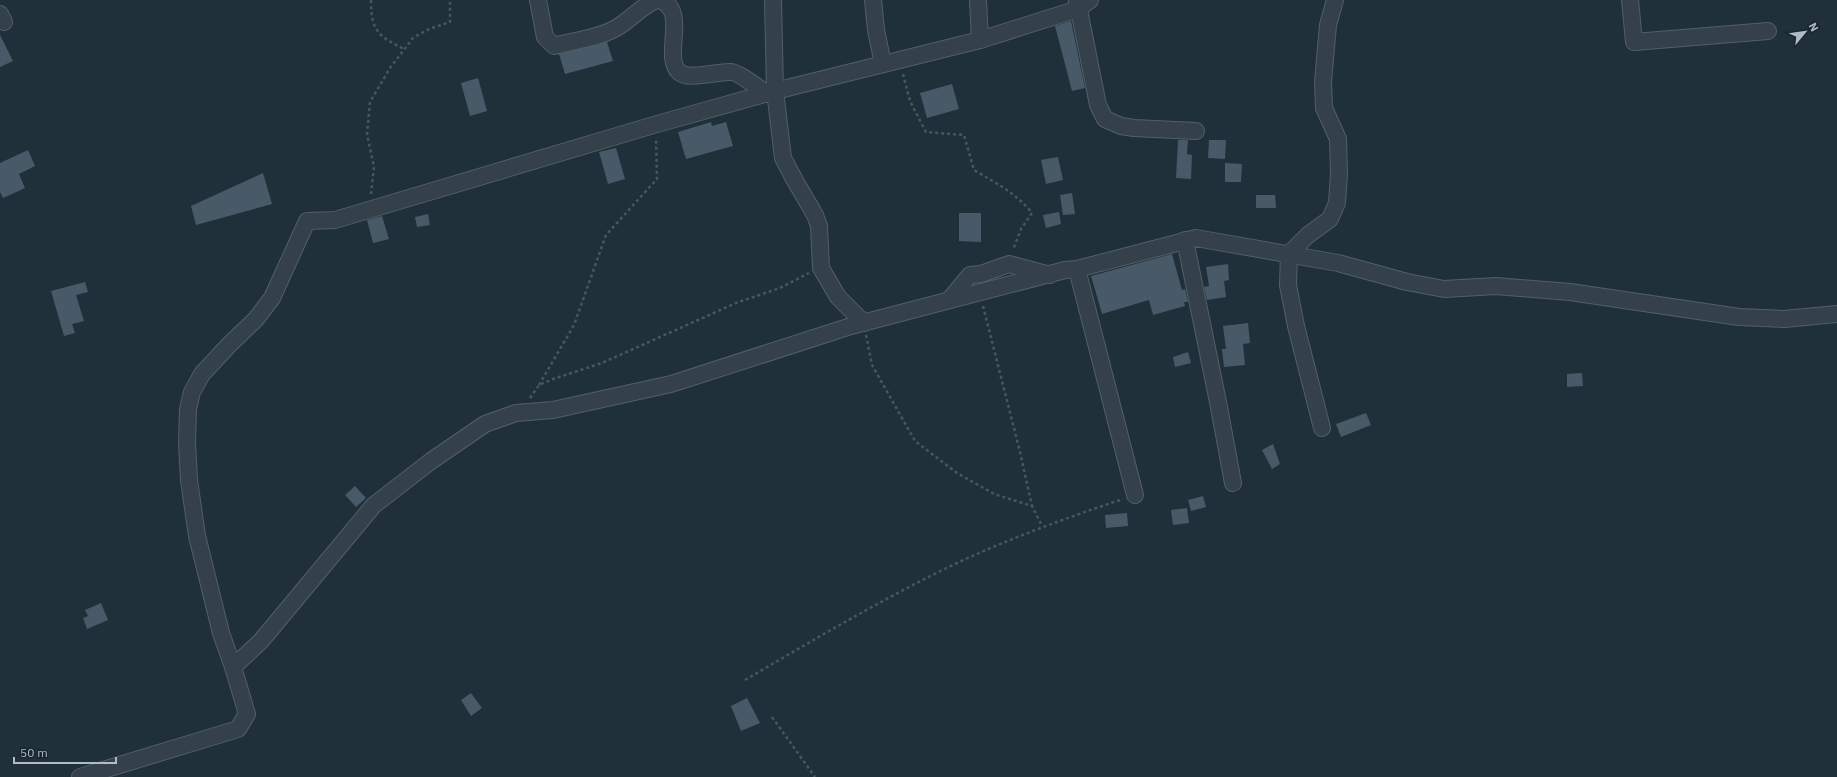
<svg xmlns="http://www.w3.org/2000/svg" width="1837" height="777" font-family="'IBM Plex Sans',sans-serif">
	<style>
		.building { fill: #485a67 }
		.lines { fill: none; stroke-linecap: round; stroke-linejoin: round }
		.street-casing { stroke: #525f68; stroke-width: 18 }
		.path { stroke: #425a59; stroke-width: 2.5; stroke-dasharray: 3 3; stroke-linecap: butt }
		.street { stroke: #34414b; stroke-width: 16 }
	</style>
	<rect width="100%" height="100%" fill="#20303a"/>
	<g class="building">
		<path d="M 1071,21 L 1085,88 L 1072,91 L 1055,26 Z"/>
		<path d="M 0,35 L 13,61 L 0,67 Z"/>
		<path d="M 607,42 L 613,61 L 565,74 L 559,54 Z"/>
		<path d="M 478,78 L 487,111 L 470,116 L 461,83 Z"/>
		<path d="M 952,84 L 959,109 L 927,118 L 920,93 Z"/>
		<path d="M 711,122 L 712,126 L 726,122 L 733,146 L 686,159 L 678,132 Z"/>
		<path d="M 1178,140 L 1188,140 L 1187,154 L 1192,155 L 1191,179 L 1176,178 Z"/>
		<path d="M 1209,140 L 1226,140 L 1225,159 L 1208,158 Z"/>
		<path d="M 616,148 L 625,179 L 608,184 L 599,152 Z"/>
		<path d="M 28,150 L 35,166 L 19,174 L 25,188 L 3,198 L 0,192 L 0,163 Z"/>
		<path d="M 1058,157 L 1063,180 L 1046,184 L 1041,160 Z"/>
		<path d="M 1225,163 L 1242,164 L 1241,182 L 1225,182 Z"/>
		<path d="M 263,173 L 272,204 L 196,225 L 191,206 Z"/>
		<path d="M 1072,193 L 1075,214 L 1063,215 L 1060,195 Z"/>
		<path d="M 1256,195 L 1275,195 L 1276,208 L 1256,208 Z"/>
		<path d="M 1059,212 L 1061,224 L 1046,228 L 1043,215 Z"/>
		<path d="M 959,213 L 981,213 L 981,242 L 959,241 Z"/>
		<path d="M 428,214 L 430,225 L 417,227 L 415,217 Z"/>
		<path d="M 382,216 L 389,239 L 373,243 L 367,220 Z"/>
		<path d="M 1172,254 L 1182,290 L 1185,289 L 1188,302 L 1184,302 L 1185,306 L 1153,315 L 1149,300 L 1102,314 L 1091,276 Z"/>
		<path d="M 1228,264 L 1229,280 L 1224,281 L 1226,297 L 1207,300 L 1204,287 L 1209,286 L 1206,267 Z"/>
		<path d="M 85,282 L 88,292 L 76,295 L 84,321 L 72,324 L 75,333 L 64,336 L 51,291 Z"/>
		<path d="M 1248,323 L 1250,343 L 1243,344 L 1245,365 L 1224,367 L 1222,349 L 1226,349 L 1223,326 Z"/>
		<path d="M 1188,352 L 1191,363 L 1175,367 L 1173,357 Z"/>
		<path d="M 1582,373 L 1583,386 L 1567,387 L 1567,374 Z"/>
		<path d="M 1366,413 L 1371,425 L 1341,437 L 1336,424 Z"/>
		<path d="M 1273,444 L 1280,464 L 1272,469 L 1262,450 Z"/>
		<path d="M 355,486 L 366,498 L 356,507 L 345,495 Z"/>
		<path d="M 1203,496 L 1206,507 L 1191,511 L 1188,500 Z"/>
		<path d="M 1187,508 L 1189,523 L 1173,525 L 1171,510 Z"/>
		<path d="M 1127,513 L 1128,526 L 1106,528 L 1105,515 Z"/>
		<path d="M 101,603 L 108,620 L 87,629 L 83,618 L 88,616 L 85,610 Z"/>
		<path d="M 471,693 L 482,708 L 471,716 L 461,700 Z"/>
		<path d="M 747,698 L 760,723 L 741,731 L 731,706 Z"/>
	</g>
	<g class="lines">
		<g class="street-casing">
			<g id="street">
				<path d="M 538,0 L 545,37 L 554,46 C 576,40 602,38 621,25 C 634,16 641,7 656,0"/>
				<path d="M 660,0 C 689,11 662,55 679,72 C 689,81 718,71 731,72 C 738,72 760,89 767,94"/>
				<path d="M 773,0 L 775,91 L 783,158 L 794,179 L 815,215 L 819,226 L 821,268 L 838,297 L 864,323"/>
				<path d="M 873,0 L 876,30 L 883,64"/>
				<path d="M 978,0 L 980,40"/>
				<path d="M 1077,0 L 1098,105 L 1105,119 L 1121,126 L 1134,128 L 1196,131"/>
				<path d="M 1630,0 L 1634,42 L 1768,31"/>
				<path d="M 0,14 L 4,22"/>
				<path d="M 1185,240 L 1218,402 L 1233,483"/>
				<path d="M 1077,269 L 1135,495"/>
				<path d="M 950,299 L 970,275 L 981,274 L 1009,264 L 1050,275"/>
				<path d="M 1322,428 L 1296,326 L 1288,285 L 1289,254 L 1308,235 L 1330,219 L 1337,203 L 1339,174 L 1338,139 L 1324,108 L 1323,82 L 1328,25 L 1335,0"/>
				<path d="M 233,667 L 261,641 L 374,505 L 431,461 L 485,424 L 516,413 L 553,410 L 671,384 L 851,326 L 1065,270 L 1077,269 L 1196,238 L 1338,263 L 1407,282 L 1444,289 L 1496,286 L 1570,292 L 1739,317 L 1784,319 L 1837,314"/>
				<path d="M 80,777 L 238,729 L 247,714 L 233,667 L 221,633 L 197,536 L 189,480 L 187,443 L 188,409 L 192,392 L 202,374 L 229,345 L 256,319 L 272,298 L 307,221 L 335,220 L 657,124 L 775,91 L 980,40 L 1078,9 L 1090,0"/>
			</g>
		</g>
		<g class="path">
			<path d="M 371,0 C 371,31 378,36 404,49"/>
			<path d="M 903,74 L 910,101 L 926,132 L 964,135 L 974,170 C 996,183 1017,194 1032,213 L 1021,229 L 1013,250"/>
			<path d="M 371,194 L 374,167 L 367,134 L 370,102 L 390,68 L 413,38 L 429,29 L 450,22 L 450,0"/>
			<path d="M 983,306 L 1020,452 L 1032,506"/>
			<path d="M 866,335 L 872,365 L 915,441 L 957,473 L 994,494 L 1032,506 L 1042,526"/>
			<path d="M 539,385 L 574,325 L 606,235 L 657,179 L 656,138"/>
			<path d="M 530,398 L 539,385 L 553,379 L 602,363 L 736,303 L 780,288 L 809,273"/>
			<path d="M 745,680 C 815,639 884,598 957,563 C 1011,538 1066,518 1123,499"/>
			<path d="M 772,717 L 815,777"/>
		</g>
		<use href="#street" class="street"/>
	</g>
	<g transform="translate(1805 32) rotate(61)" stroke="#1a262f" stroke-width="3" paint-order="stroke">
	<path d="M0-3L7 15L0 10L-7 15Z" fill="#afbcc7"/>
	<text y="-6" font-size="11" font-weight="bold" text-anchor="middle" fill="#afbcc7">N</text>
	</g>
	<path d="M14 757v6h102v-6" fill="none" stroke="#afbcc7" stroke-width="2"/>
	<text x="20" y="757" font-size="12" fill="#afbcc7" stroke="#1a262f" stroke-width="3" paint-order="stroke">50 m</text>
</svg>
